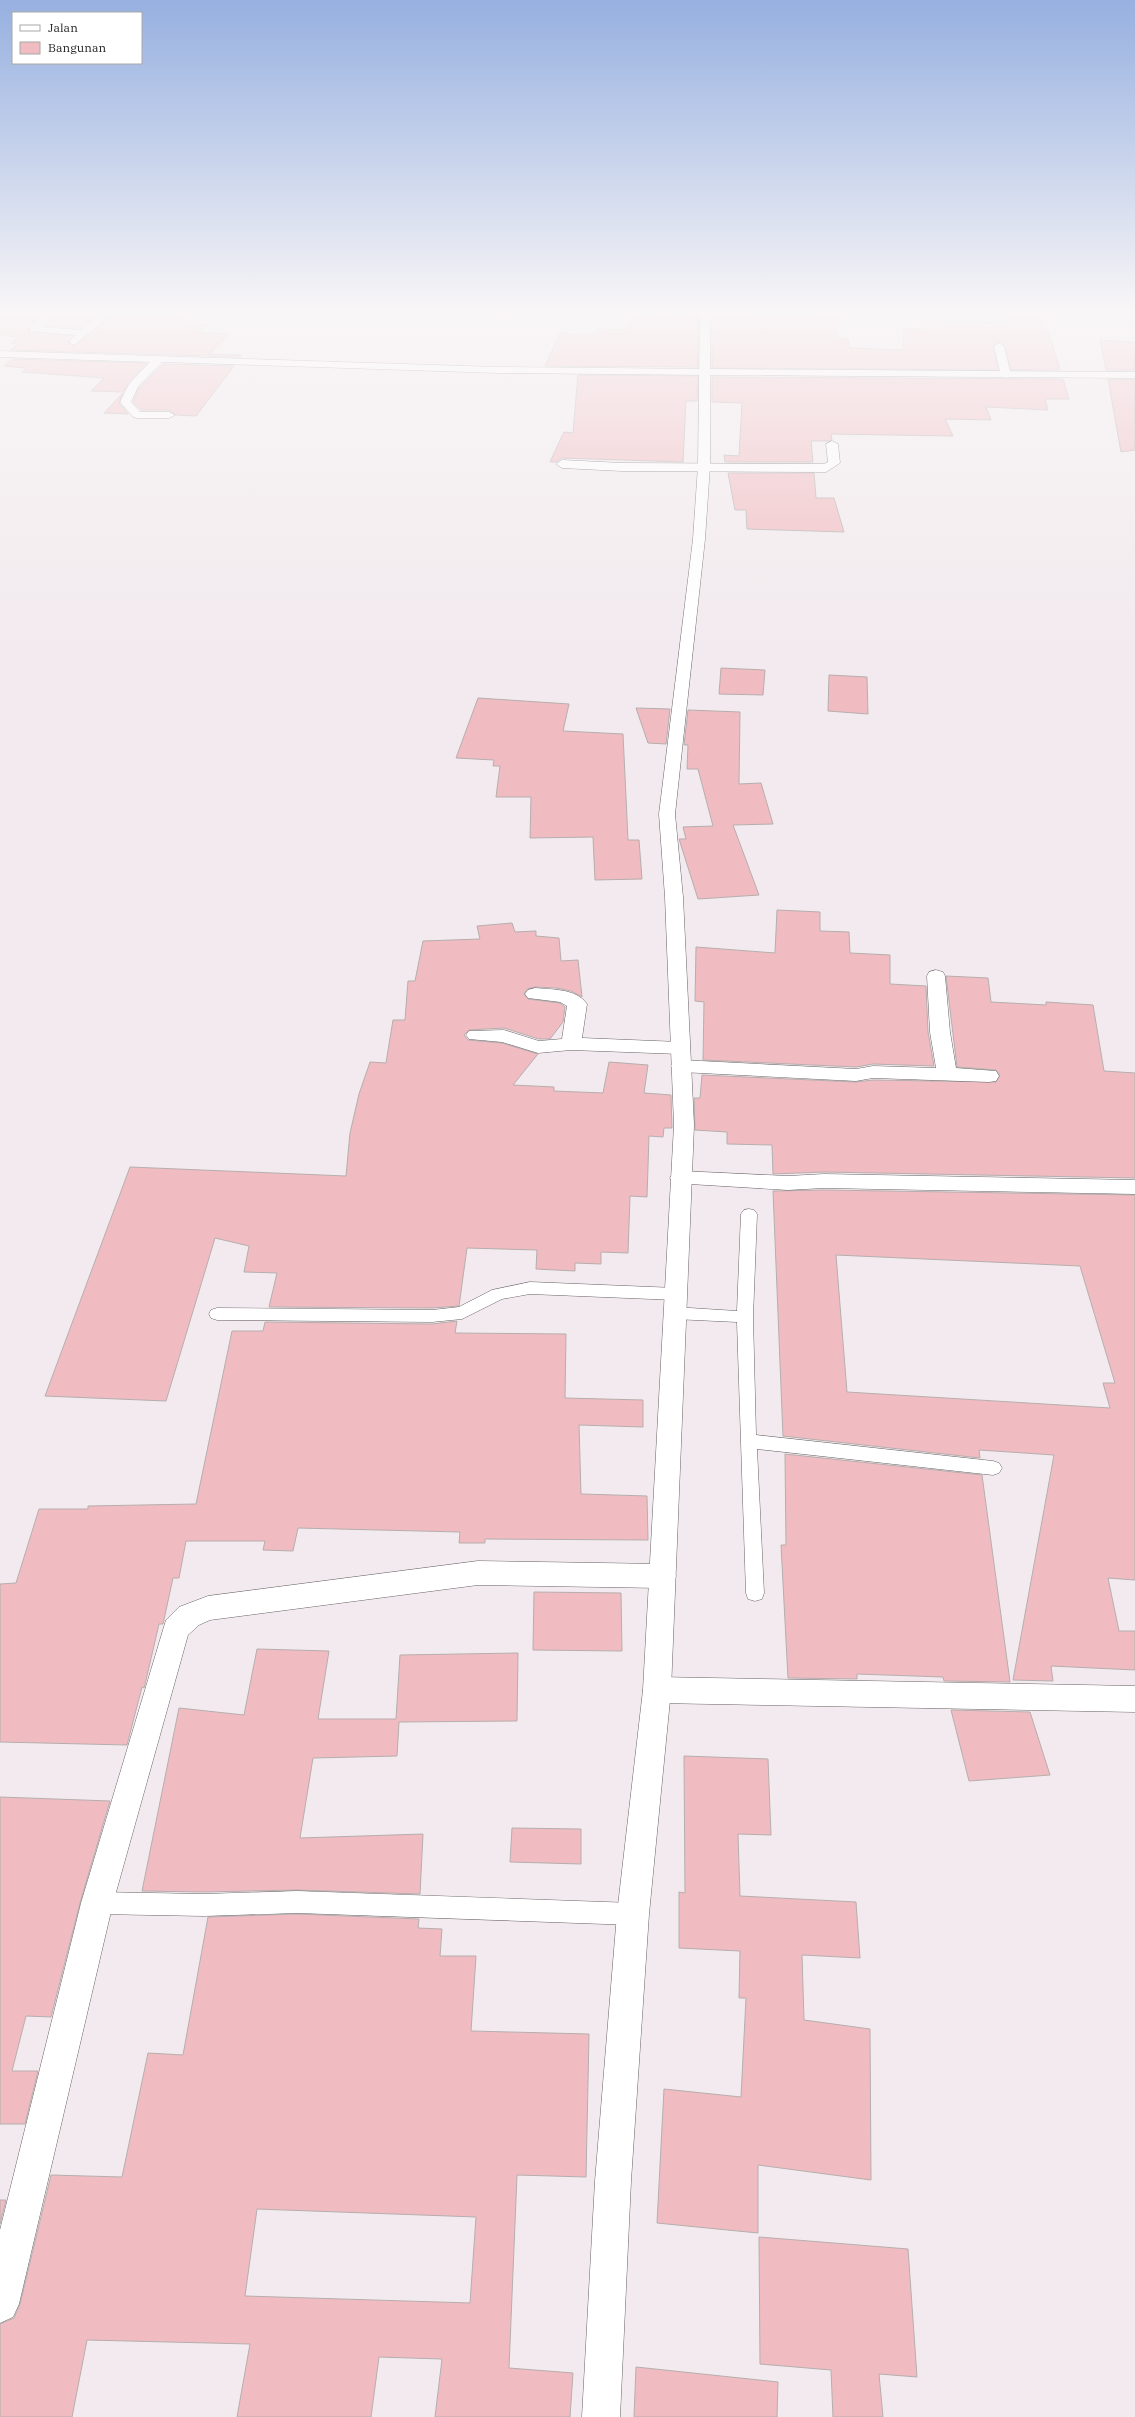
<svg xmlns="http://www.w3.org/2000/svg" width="1135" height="2417" font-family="'IBM Plex Serif',serif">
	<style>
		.building { fill: #f0bcc1; stroke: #b6aeae; fill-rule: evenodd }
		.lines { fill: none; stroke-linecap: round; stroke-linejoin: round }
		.lane-casing { stroke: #696366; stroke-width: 1 }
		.street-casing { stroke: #696366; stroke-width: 1 }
		.secondary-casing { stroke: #696366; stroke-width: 1 }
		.lane { fill: #fff; fill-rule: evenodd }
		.street { fill: #fff; fill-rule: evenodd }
		.secondary { fill: #fff; fill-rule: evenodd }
	</style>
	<rect width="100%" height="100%" fill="#f2eaee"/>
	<g class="building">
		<path d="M 0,312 L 45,312 L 29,326 L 29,332 L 73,336 L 68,342 L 74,346 L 115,313 L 186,317 L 181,323 L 207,325 L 198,332 L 230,334 L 210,354 L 242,355 L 240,357 L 10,350 L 18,344 L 11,343 L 19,337 L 0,335 Z"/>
		<path d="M 59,312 L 85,312 L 100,313 L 81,328 L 46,326 Z"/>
		<path d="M 634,312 L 698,314 L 698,367 L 545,366 L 560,333 L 595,335 L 598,329 L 625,330 Z"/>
		<path d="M 724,312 L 840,313 L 836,338 L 848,339 L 850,348 L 903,350 L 903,329 L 922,329 L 920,321 L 982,324 L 982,322 L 1009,323 L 1005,312 L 1039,312 L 1046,331 L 1048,331 L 1060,370 L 1011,370 L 1005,346 L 1000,342 L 993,346 L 998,370 L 712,368 L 712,314 L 724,315 Z"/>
		<path d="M 1100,340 L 1135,342 L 1135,370 L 1106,370 Z"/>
		<path d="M 12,359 L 147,363 L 128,383 L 123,392 L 91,391 L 104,378 L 22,372 L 26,368 L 4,366 Z"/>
		<path d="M 163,364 L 234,366 L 196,416 L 176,415 L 169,410 L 141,410 L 133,402 L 139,388 Z"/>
		<path d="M 578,375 L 698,376 L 697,401 L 686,401 L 683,462 L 562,458 L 556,462 L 550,462 L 564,432 L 573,433 Z"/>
		<path d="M 712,377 L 1063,379 L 1069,399 L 1045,399 L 1048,410 L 986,407 L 991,420 L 945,419 L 953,436 L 831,434 L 832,440 L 828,441 L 811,441 L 813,462 L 725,462 L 724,455 L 739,456 L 742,403 L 712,402 Z"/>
		<path d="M 1108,379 L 1135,380 L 1135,450 L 1121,452 Z"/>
		<path d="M 123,393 L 119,403 L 128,414 L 104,413 Z"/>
		<path d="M 728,473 L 814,473 L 816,498 L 834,498 L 844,532 L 747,529 L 746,510 L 735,510 Z"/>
		<path d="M 721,668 L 765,670 L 763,695 L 719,694 Z"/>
		<path d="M 829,675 L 867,677 L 868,714 L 828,711 Z"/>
		<path d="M 478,698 L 569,704 L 563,731 L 623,734 L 628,840 L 639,840 L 642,879 L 595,880 L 593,837 L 530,838 L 531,797 L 496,797 L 500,766 L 493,766 L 494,760 L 456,758 Z"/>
		<path d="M 636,708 L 670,709 L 666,744 L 648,743 Z"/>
		<path d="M 688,710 L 740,712 L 739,784 L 761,783 L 773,824 L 733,825 L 759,895 L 698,899 L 679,839 L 686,839 L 683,827 L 713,826 L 698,769 L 687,769 L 688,745 L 684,745 Z"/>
		<path d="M 777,910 L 820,912 L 820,931 L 849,932 L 850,953 L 890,955 L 890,984 L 926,986 L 928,1032 L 934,1066 L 873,1064 L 856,1067 L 703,1060 L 704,1002 L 695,1001 L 696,947 L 775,953 Z"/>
		<path d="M 512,923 L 515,932 L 536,931 L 536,936 L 559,938 L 561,961 L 578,960 L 582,997 L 571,991 L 556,988 L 535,987 L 527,989 L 524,994 L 528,999 L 560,1003 L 565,1007 L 563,1022 L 550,1039 L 539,1039 L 504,1028 L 469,1030 L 464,1035 L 468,1040 L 502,1043 L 538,1054 L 513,1085 L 554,1087 L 554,1091 L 603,1093 L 609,1062 L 648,1065 L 644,1093 L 671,1095 L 672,1128 L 664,1128 L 663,1137 L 649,1136 L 647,1197 L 630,1196 L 628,1253 L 601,1252 L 601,1264 L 575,1263 L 575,1271 L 536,1269 L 537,1250 L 467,1248 L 459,1306 L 432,1308 L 269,1307 L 277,1273 L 244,1272 L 249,1246 L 215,1238 L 166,1401 L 45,1396 L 130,1167 L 346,1176 L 350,1133 L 359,1094 L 370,1062 L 386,1063 L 393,1020 L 405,1020 L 408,981 L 415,981 L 423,941 L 480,939 L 477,926 Z"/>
		<path d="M 946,976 L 988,978 L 991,1002 L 1046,1005 L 1046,1002 L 1093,1005 L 1104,1071 L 1135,1073 L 1135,1178 L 824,1172 L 773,1174 L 772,1145 L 727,1144 L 727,1132 L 695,1130 L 694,1098 L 700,1098 L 702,1075 L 856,1082 L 873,1080 L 996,1082 L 1000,1075 L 996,1070 L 957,1067 Z"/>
		<path d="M 824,1190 L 1135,1195 L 1135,1580 L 1108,1578 L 1119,1631 L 1135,1631 L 1135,1670 L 1051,1666 L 1053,1681 L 1013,1680 L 1054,1455 L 979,1450 L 980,1458 L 783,1436 L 773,1191 ZM 836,1255 L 1080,1266 L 1115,1383 L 1103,1383 L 1110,1408 L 847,1392 Z"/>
		<path d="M 457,1321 L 455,1333 L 566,1334 L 565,1398 L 643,1400 L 643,1427 L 579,1425 L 581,1494 L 647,1496 L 648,1540 L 485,1539 L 485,1543 L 459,1543 L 460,1532 L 298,1528 L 293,1551 L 263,1550 L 265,1541 L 186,1541 L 179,1578 L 173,1578 L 163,1624 L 159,1624 L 146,1680 L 144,1688 L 142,1687 L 127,1745 L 0,1742 L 0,1584 L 16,1583 L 39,1509 L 88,1509 L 88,1506 L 196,1504 L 232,1331 L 263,1331 L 265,1322 L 432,1324 Z"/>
		<path d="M 785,1454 L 982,1475 L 1010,1682 L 944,1681 L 943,1677 L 857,1674 L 857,1679 L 788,1678 L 781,1545 L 786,1545 Z"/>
		<path d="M 534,1592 L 621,1593 L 622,1651 L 533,1650 Z"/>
		<path d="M 257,1649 L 329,1651 L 318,1719 L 396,1719 L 400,1655 L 518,1653 L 517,1721 L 399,1722 L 397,1756 L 313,1758 L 300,1838 L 423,1834 L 420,1894 L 297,1890 L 204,1892 L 142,1891 L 179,1708 L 244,1715 Z"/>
		<path d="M 951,1710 L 1030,1712 L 1050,1775 L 969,1781 Z"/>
		<path d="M 684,1756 L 768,1759 L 771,1835 L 738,1834 L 740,1896 L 856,1902 L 860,1958 L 802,1955 L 804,2020 L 870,2029 L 871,2180 L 758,2165 L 758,2233 L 657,2223 L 664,2089 L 741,2097 L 746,1998 L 739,1998 L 740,1951 L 679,1948 L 679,1892 L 685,1893 Z"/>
		<path d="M 0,1797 L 110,1801 L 80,1903 L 51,2017 L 26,2016 L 12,2071 L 38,2071 L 25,2124 L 0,2124 Z"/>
		<path d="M 512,1828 L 581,1829 L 581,1864 L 510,1862 Z"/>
		<path d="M 297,1914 L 419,1919 L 418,1928 L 442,1929 L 440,1956 L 476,1956 L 471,2031 L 589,2034 L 586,2177 L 517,2175 L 509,2368 L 573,2373 L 570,2417 L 435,2417 L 442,2359 L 379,2357 L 371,2417 L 237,2417 L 250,2344 L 87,2340 L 72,2417 L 0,2417 L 0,2324 L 14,2318 L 20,2304 L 51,2175 L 122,2177 L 148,2053 L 183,2055 L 208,1917 ZM 257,2209 L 476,2217 L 470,2303 L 245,2296 Z"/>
		<path d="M 0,2200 L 6,2200 L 0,2224 Z"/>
		<path d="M 759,2237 L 908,2249 L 917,2377 L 879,2374 L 883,2417 L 833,2417 L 831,2370 L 760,2364 Z"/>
		<path d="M 636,2367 L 778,2382 L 777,2417 L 634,2417 Z"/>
	</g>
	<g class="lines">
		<g class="lane-casing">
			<g id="lane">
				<path d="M 749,1209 L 754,1210 L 757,1214 L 753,1317 L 756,1435 L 993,1461 L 999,1463 L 1002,1468 L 999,1473 L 993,1475 L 757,1449 L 764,1593 L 762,1599 L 755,1601 L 748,1599 L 746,1593 L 737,1322 L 674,1319 L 668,1317 L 666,1313 L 668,1309 L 674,1307 L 737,1311 L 741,1214 L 744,1210 Z"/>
				<path d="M 530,1282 L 676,1288 L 682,1290 L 684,1294 L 682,1298 L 676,1300 L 530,1294 L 502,1299 L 462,1319 L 432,1322 L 217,1320 L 211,1318 L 209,1314 L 211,1310 L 217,1308 L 432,1310 L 459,1307 L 492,1290 Z"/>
				<path d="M 297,1891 L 633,1903 L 641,1906 L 644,1914 L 641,1922 L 633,1925 L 297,1913 L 204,1916 L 97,1914 L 89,1911 L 86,1903 L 89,1895 L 97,1892 L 204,1894 Z"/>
			</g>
		</g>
		<g class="street-casing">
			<g id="street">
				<path d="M 47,312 L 58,312 L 42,327 L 82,330 L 103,312 L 114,312 L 74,345 L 69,342 L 76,335 L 30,331 L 30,327 Z"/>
				<path d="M 999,343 L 1004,346 L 1011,375 L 1010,377 L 1006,378 L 1001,375 L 994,346 Z"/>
				<path d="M 0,351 L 498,367 L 706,369 L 711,372 L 706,375 L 498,373 L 162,362 L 138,387 L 131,402 L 140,412 L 169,412 L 175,415 L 169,418 L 137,418 L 133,417 L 120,402 L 129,384 L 150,362 L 0,357 Z"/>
				<path d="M 832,441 L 838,444 L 840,463 L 826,472 L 622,471 L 562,468 L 556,464 L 562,460 L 622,463 L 824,464 L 828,462 L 826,444 Z"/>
				<path d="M 936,970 L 943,972 L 945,976 L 950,1032 L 956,1068 L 996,1071 L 999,1076 L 996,1081 L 989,1082 L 873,1078 L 856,1081 L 681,1072 L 674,1070 L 671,1066 L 674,1062 L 681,1060 L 856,1069 L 873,1066 L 936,1068 L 930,1032 L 927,976 L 929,972 Z"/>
				<path d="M 535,988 C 552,990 576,988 587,1004 L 582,1038 L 680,1042 L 687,1044 L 690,1048 L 687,1052 L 680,1054 L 571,1050 L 538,1053 L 502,1042 L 469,1039 L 466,1035 L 469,1031 L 504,1030 L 539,1041 L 562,1039 L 567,1006 L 560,1002 L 528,998 L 525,994 L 528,990 Z"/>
				<path d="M 681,1171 L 788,1176 L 824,1174 L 1135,1180 L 1135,1194 L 824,1188 L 788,1190 L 673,1183 L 670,1178 L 673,1173 Z"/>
				<path d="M 478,1561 L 662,1564 L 672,1568 L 676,1576 L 672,1584 L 662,1588 L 478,1585 L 210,1620 L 199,1625 L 188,1635 L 113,1903 L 19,2304 L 13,2317 L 0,2323 L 0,2230 L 81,1903 L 166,1620 L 179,1607 L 208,1596 Z"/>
				<path d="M 657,1677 L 1135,1686 L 1135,1712 L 657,1703 L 647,1699 L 643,1690 L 647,1681 Z"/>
			</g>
		</g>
		<g class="secondary-casing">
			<path id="secondary" d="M 700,312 L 710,312 L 710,369 L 1135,372 L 1135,378 L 710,375 L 710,466 L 705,539 L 675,814 L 683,897 L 694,1125 L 671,1690 L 649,1914 L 631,2181 L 620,2417 L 582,2417 L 595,2181 L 617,1914 L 643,1690 L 674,1125 L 665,897 L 659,814 L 693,539 L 698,466 Z"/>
		</g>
		<use href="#lane" class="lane"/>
		<use href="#street" class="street"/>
		<use href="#secondary" class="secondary"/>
	</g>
	<linearGradient id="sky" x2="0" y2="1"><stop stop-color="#96b0e0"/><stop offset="0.48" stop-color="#f9f6f7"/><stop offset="1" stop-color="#f9f6f7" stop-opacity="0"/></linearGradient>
	<rect width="1135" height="650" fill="url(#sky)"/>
	<rect x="12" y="12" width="130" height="52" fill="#ffffff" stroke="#a9a8a8"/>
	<rect x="20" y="25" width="20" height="6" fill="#ffffff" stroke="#a9a8a8"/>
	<text x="48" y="32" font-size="12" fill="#282526">Jalan</text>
	<rect x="20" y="42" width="20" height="12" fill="#f0bcc1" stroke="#a9a8a8"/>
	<text x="48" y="52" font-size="12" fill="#282526">Bangunan</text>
</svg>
